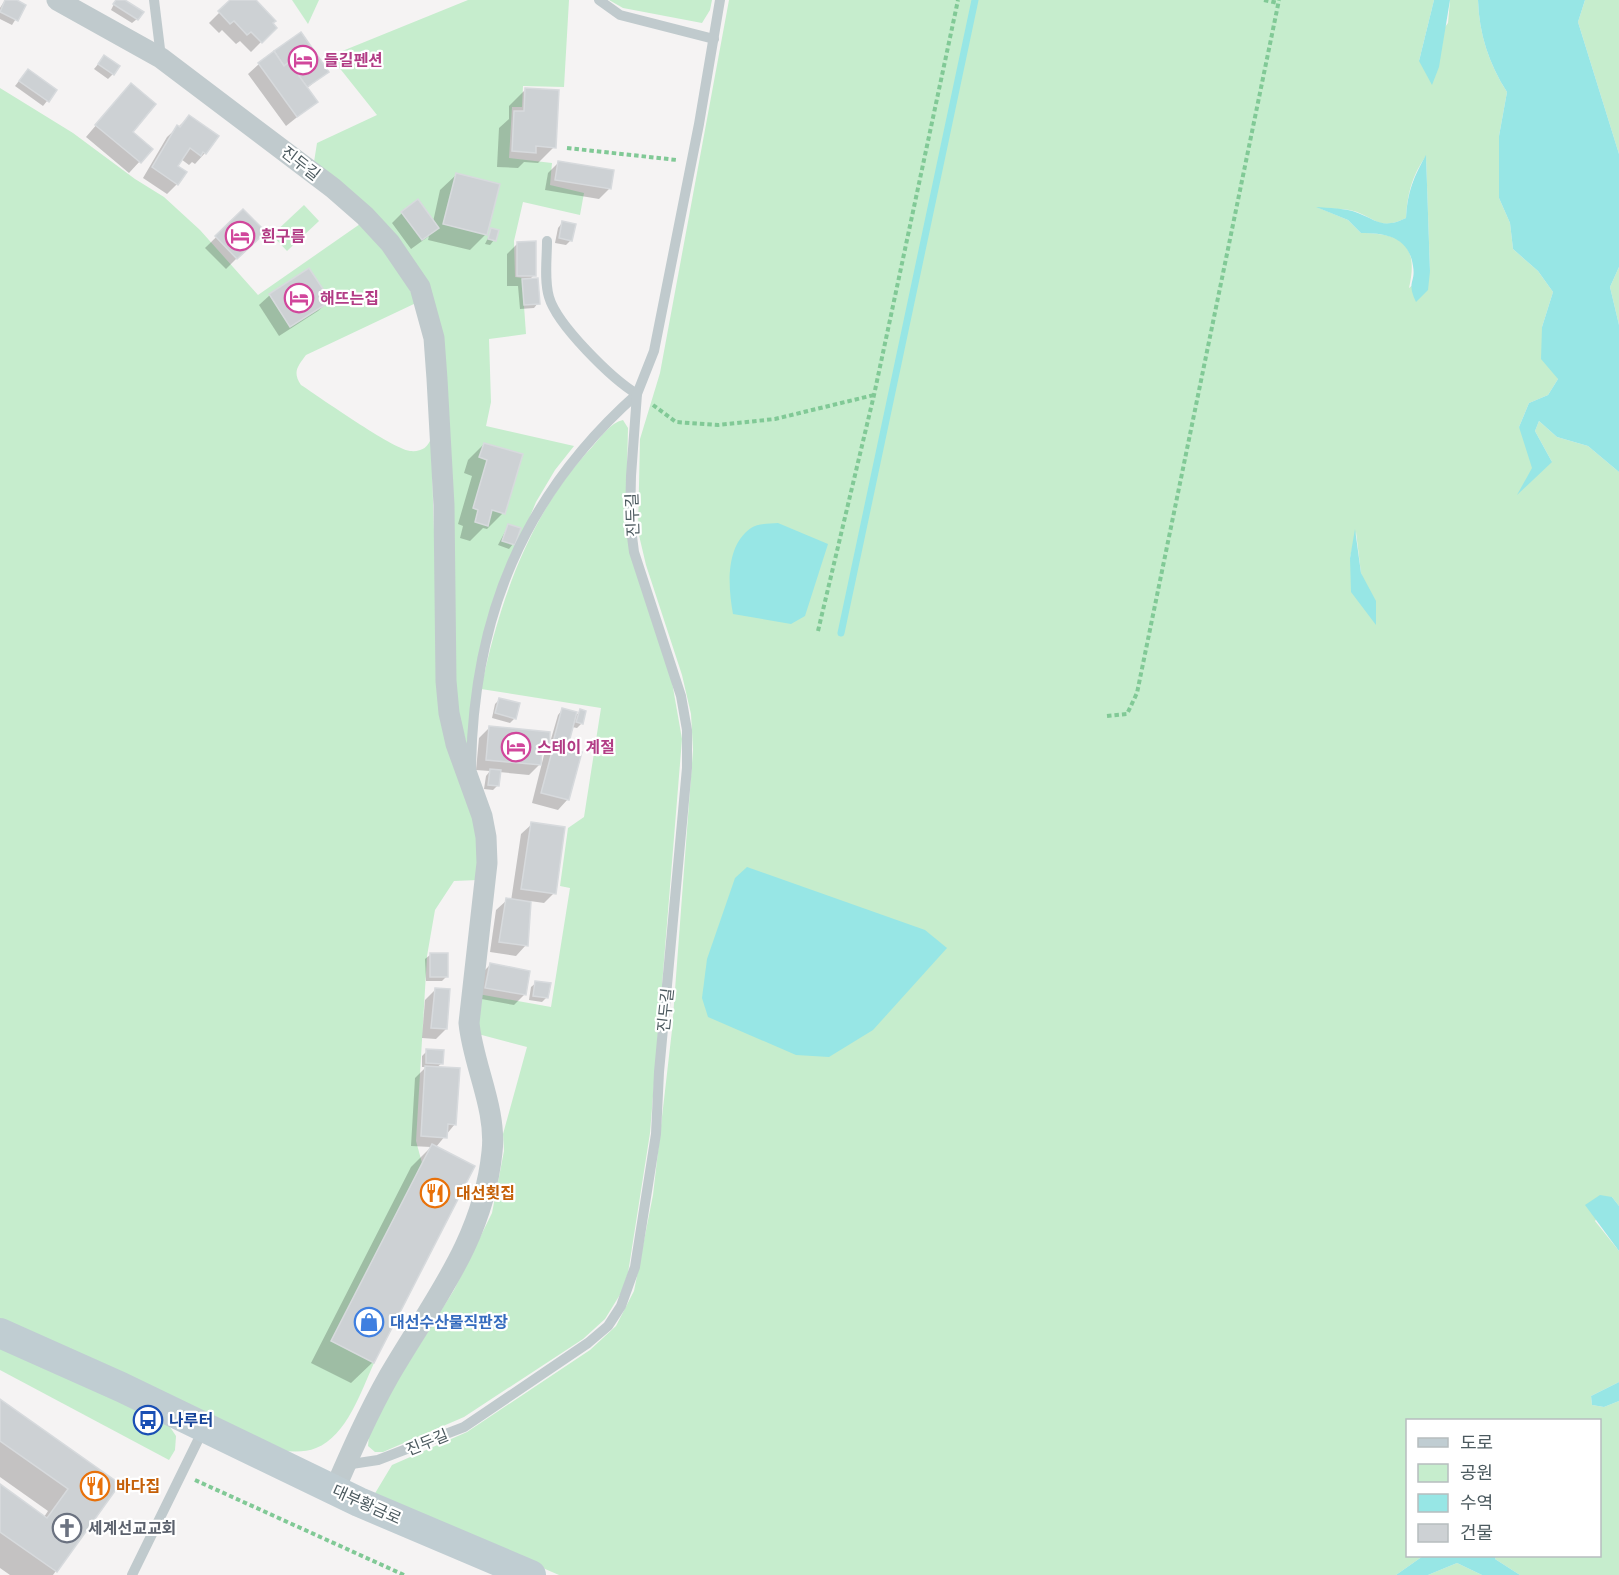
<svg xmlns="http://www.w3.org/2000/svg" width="1619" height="1575" font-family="Mulish,'Noto Sans KR',sans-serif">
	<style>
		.green { fill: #c6edcd; fill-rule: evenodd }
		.water { fill: #97e6e5 }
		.shadow { fill: #0003 }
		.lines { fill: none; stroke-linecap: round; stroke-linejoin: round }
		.stream { stroke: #97e6e5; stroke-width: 7 }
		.building { fill: #cdd1d4; stroke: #d7dadd; stroke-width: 1.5 }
		.path { stroke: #81c996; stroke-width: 4; stroke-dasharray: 4.5 3; stroke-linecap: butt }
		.service { stroke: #c0cacd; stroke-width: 10 }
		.minor { stroke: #c0cacd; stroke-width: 21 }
		.secondary { stroke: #c0cdd2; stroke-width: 30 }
		.labels { text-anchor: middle; stroke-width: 4.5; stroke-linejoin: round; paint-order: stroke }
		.hotel-label { font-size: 16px; font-weight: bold; fill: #b23c85; stroke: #fff; text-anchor: start }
		.street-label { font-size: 16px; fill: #4c5a5f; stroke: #fff }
		.food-label { font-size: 16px; font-weight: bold; fill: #c56008; stroke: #fff; text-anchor: start }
		.shop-label { font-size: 16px; font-weight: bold; fill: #366cbe; stroke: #fff; text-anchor: start }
		.transit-label { font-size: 16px; font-weight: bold; fill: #164399; stroke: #fff; text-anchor: start }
		.worship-label { font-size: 16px; font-weight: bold; fill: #5b616d; stroke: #fff; text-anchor: start }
	</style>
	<rect width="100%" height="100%" fill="#f5f3f3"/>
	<g class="green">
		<path d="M 292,0 L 319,0 L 308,24 Z"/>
		<path d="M 468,0 L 569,0 L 564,87 L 523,86 L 522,107 L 512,107 L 509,158 L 552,163 L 550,185 L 584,193 L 580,215 L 523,202 L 514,241 L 515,277 L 522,278 L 526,334 L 489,339 L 491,402 L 486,426 L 574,446 L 555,470 L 536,502 L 487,620 L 469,755 L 456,702 L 431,290 C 406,237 356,201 314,162 L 317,143 L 377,115 L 330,56 Z"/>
		<path d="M 609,0 L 712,0 L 710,10 L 702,23 L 623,8 Z"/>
		<path d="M 729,0 L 1434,0 L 1419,61 L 1448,23 L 1450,0 L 1478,0 C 1479,34 1489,64 1507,92 L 1499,136 L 1499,198 L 1510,223 L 1513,249 L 1538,271 L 1553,292 L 1542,327 L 1558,379 L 1548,395 L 1529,403 L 1519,427 L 1552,462 L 1535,431 L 1539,421 L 1557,437 L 1588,446 L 1619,472 L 1619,1206 L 1612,1197 L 1595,1221 L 1619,1251 L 1619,1382 L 1591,1396 L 1592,1405 L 1604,1407 L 1619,1401 L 1619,1575 L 1520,1575 L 1495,1559 L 1496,1556 L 1600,1556 L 1600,1420 L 1408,1420 L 1408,1556 L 1423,1556 L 1396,1575 L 559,1575 L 374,1495 L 392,1465 L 467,1432 L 590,1350 L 616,1326 L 634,1291 L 653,1195 L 672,1030 L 693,750 L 691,714 L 682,675 L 646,565 L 638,531 L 640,439 L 660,373 ZM 1426,156 L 1430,271 L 1409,288 C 1419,245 1402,233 1361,233 L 1348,220 L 1319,208 C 1330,209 1346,208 1357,212 C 1379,221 1380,230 1406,218 C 1407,195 1412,175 1426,156 ZM 1356,532 L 1361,573 L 1376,624 L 1350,558 Z"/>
		<path d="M 1585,0 L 1619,0 L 1619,154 L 1578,22 Z"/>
		<path d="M 0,88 L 73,133 L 135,179 L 164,197 L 200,230 L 258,295 L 360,224 C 385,246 402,272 416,303 L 306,355 C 298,366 292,372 301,385 C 321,398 391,448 410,451 C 421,452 428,448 431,438 L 436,593 L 477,832 L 478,880 L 454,881 L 435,910 L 427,956 L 416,1141 L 422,1163 L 331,1341 L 374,1363 C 361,1391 347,1436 316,1448 C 305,1453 291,1451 279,1451 L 0,1319 Z"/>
		<path d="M 304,205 L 319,221 L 287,251 L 272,235 Z"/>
		<path d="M 1619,267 L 1619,325 L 1610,287 Z"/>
		<path d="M 623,420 L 628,428 L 626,517 L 672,682 L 682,739 L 650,1133 L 628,1273 L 621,1293 L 605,1319 L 583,1339 L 464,1417 L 383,1452 L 375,1452 L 368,1446 L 369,1435 L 390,1392 L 454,1290 L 492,1213 L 504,1151 L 503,1134 L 527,1047 L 478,1034 L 478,994 L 551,1007 L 570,888 L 560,886 L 568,828 L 584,817 L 601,708 L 481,689 C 499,602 530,512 592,447 C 601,437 610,423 623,420 Z"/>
		<path d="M 0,1347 L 168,1424 L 176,1436 L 175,1450 L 169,1460 L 0,1370 Z"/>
		<path d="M 1457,1563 L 1482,1575 L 1428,1575 Z"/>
	</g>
	<g class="water">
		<path d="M 1434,0 L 1450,0 L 1439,67 L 1432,85 L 1419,61 Z"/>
		<path d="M 1478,0 L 1585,0 L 1578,22 L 1619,154 L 1619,267 L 1610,287 L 1619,325 L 1619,472 L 1588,446 L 1557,437 L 1539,421 L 1535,431 L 1552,462 L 1517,495 L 1532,468 L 1519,427 L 1529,403 L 1548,395 L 1558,379 L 1541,359 L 1542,327 L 1553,292 L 1538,271 L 1513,249 L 1510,223 L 1499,198 L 1499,136 L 1507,92 C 1489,64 1479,34 1478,0 Z"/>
		<path d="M 1426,155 L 1430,271 L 1428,290 L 1416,302 C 1406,281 1416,283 1413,266 C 1409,237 1386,233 1361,233 L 1348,220 L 1316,207 C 1328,208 1346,208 1358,213 C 1378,221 1383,229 1406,218 C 1407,193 1414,176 1426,155 Z"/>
		<path d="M 778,523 L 828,544 L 805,616 L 791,624 L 733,614 C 728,587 725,546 751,528 C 758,523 770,524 778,523 Z"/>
		<path d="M 1355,529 L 1361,573 L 1376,601 L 1376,625 L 1351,592 L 1350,558 Z"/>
		<path d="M 747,867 L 925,930 L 947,948 L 873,1030 L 829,1057 L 796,1055 L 708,1017 L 702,998 L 707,959 L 735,878 Z"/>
		<path d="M 1600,1195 L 1612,1197 L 1619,1206 L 1619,1251 L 1585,1205 Z"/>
		<path d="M 1619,1382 L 1619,1401 L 1604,1407 L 1592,1405 L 1591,1396 Z"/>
		<path d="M 1423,1556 L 1496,1556 L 1495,1559 L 1520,1575 L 1482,1575 L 1457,1563 L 1428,1575 L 1396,1575 Z"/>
	</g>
	<g class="shadow">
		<path d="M 5,0 L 14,0 L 24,6 L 12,25 L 0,19 L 0,8 Z"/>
		<path d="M 116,0 L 122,0 L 137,19 L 132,23 L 111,10 Z"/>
		<path d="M 232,0 L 254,0 L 275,28 L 251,52 L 240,41 L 236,44 L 222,30 L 219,33 L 209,23 Z"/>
		<path d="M 104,57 L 113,74 L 108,79 L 94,69 Z"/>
		<path d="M 259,64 L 327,72 L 306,89 L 316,102 L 286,126 L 248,74 Z"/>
		<path d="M 23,76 L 55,91 L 43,106 L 15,86 Z"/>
		<path d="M 525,90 L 554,147 L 538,163 L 524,162 L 518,168 L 497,167 L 499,128 L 509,119 L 509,106 Z"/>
		<path d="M 121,96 L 130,132 L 151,149 L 129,173 L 86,137 Z"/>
		<path d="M 189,117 L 205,153 L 195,164 L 192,162 L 189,165 L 181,159 L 176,166 L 177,184 L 167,194 L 143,178 L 167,137 Z"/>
		<path d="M 558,163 L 610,188 L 599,199 L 545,190 L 548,173 Z"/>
		<path d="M 456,175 L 486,234 L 470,250 L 428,240 L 429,236 L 411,249 L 392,223 L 402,213 L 433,222 L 440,190 Z"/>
		<path d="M 243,211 L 263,232 L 226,269 L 205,248 Z"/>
		<path d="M 562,223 L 571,240 L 566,245 L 555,243 L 558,228 Z"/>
		<path d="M 492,230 L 494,240 L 490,245 L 485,244 Z"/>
		<path d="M 518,243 L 534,275 L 529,280 L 538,303 L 534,308 L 520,309 L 518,286 L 507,286 L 507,254 Z"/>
		<path d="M 309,270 L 329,301 L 318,311 L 279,336 L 259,305 L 270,295 Z"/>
		<path d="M 484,444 L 503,513 L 487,529 L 483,528 L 470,541 L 460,538 L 463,526 L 458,524 L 472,476 L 464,473 L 468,460 Z"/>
		<path d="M 508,526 L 513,544 L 509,549 L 498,545 Z"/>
		<path d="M 500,699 L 515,718 L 510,723 L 492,718 L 495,704 Z"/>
		<path d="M 562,710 L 578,714 L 580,711 L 582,723 L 577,728 L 572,727 L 564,749 L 568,799 L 558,810 L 532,803 L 545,751 L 540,756 L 540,764 L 529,775 L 499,772 L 498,785 L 493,790 L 484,789 L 486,776 L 490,771 L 476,770 L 479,738 L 489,728 L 549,746 L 558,715 Z"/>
		<path d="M 532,824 L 554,893 L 544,903 L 530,901 L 526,945 L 516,956 L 490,952 L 496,910 L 507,900 L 511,901 L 521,834 Z"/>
		<path d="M 430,955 L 447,976 L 442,981 L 426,981 L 425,959 Z"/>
		<path d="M 490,965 L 525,994 L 514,1005 L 476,998 L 480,975 Z"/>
		<path d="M 536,983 L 546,998 L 542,1002 L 529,1000 L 531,987 Z"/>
		<path d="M 435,990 L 446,1029 L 436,1039 L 422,1038 L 425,1000 Z"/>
		<path d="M 427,1051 L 442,1063 L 436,1068 L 455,1124 L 436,1147 L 373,1362 L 351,1383 L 311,1363 L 411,1167 L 431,1147 L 411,1146 L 415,1078 L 426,1067 L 422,1067 L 422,1056 Z"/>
		<path d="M 0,1401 L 118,1484 L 53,1575 L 10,1575 L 0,1568 L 0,1486 L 44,1517 L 48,1511 L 0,1477 Z"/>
	</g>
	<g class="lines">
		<path class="stream" d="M 841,633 L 975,0"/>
	</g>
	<g class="building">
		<path d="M 5,0 L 17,0 L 26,5 L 18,21 L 0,12 Z"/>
		<path d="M 116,0 L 125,0 L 144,12 L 138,20 L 113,4 Z"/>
		<path d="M 230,0 L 256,0 L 276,21 L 273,23 L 277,28 L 262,43 L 251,32 L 247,35 L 234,21 L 230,24 L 218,11 Z"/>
		<path d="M 301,32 L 329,72 L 307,87 L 289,62 L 284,66 L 274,51 Z"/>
		<path d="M 274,51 L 284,66 L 289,62 L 318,102 L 297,117 L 258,63 Z"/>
		<path d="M 104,55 L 120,66 L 114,75 L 98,64 Z"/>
		<path d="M 28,69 L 57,90 L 49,102 L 19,81 Z"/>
		<path d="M 131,83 L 156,104 L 133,132 L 153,149 L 141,163 L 95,125 Z"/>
		<path d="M 525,88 L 559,90 L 556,148 L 536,146 L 536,153 L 512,151 L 514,111 L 524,111 Z"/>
		<path d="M 189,115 L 219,136 L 206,154 L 203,152 L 201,156 L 190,148 L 178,166 L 187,172 L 178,185 L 152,167 L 177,125 L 180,127 Z"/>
		<path d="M 558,161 L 614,170 L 611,189 L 555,180 Z"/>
		<path d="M 456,173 L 500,184 L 487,235 L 443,224 Z"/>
		<path d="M 418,199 L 439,228 L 422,240 L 401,212 Z"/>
		<path d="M 243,209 L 266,232 L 237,259 L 215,236 Z"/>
		<path d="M 562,221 L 576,224 L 572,241 L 559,238 Z"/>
		<path d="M 491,228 L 499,230 L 496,241 L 488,239 Z"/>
		<path d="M 536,241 L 536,276 L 517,276 L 517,242 Z"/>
		<path d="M 309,268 L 331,301 L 290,327 L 269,294 Z"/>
		<path d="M 538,278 L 540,304 L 524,305 L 522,279 Z"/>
		<path d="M 484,443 L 523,454 L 505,514 L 492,510 L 488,526 L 475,522 L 478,510 L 473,508 L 487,460 L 479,457 Z"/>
		<path d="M 508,524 L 521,528 L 515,545 L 502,541 Z"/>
		<path d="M 499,698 L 520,703 L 516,719 L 495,713 Z"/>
		<path d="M 562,708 L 577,712 L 568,746 L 553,742 Z"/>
		<path d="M 580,709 L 586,711 L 583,724 L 576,722 Z"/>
		<path d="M 489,726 L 550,732 L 549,750 L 542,749 L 541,765 L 486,760 Z"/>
		<path d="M 554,744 L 582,752 L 569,800 L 541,793 Z"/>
		<path d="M 490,769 L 501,770 L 499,786 L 488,785 Z"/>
		<path d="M 531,822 L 565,827 L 556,894 L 521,889 Z"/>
		<path d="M 506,898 L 531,902 L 528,946 L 499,942 Z"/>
		<rect x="430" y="953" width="18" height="24"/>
		<path d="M 490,963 L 530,971 L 526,995 L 485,988 Z"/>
		<path d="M 535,981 L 551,983 L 548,998 L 533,996 Z"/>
		<path d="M 435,988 L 450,989 L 447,1029 L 431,1028 Z"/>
		<path d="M 426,1049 L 444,1050 L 443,1064 L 426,1063 Z"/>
		<path d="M 425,1066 L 460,1068 L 456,1125 L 448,1124 L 447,1138 L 421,1136 Z"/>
		<path d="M 432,1144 L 475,1166 L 374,1363 L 331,1341 Z"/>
		<path d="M 0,1399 L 120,1484 L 57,1572 L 0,1532 L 0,1484 L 47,1518 L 68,1489 L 0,1441 Z"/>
	</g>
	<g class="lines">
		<g class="path">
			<path d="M 1264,0 L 1278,3"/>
			<path d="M 567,148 L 677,160"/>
			<path d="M 653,405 L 676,422 L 718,425 L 775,419 L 874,395"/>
			<path d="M 818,631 L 874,395 L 958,0"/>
			<path d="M 1107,716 L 1127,714 L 1137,693 L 1279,0"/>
			<path d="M 195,1480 L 404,1575"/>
		</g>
		<g class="service">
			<path d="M 154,0 L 161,57"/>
			<path d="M 599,0 L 620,15 L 714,39"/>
			<path d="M 471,769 C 473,618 523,495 637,394 C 612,379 557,325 549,297 C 544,280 547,259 547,241"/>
			<path d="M 345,1465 L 378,1460 L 464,1427 L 588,1343 L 608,1326 L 621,1306 L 635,1267 L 656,1134 L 659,1072 L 687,768 L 687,730 L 681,696 L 634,552 L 630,521 L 631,476 L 637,394 L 654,351 L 699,124 L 720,0"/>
			<path d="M 132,1575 L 203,1430"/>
		</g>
		<path class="minor" d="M 57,0 L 161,58 L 333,188 L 365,216 L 390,243 L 420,287 L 434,338 L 437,379 L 444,505 L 446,681 L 449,713 L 456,744 L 482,816 L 486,837 L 487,863 L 469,1023 C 473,1065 497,1109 492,1152 C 483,1241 432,1302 389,1376 C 368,1413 351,1452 334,1491"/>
		<path class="secondary" d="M 0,1333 L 121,1387 L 359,1502 L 531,1575"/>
	</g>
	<defs>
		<g id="hotel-ring" transform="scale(1.5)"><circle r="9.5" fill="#fff" stroke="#d1479c" stroke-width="1.5"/><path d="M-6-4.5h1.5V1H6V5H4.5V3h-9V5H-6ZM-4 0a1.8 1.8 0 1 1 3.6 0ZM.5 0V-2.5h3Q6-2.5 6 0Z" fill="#d1479c"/></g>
		<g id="restaurant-ring" transform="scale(1.5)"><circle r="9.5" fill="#fff" stroke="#e8710a" stroke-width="1.5"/><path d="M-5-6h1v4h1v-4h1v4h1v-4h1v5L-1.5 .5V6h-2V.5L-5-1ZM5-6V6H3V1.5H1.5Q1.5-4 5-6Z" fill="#e8710a"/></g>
		<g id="shop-ring" transform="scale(1.5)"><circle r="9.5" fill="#fff" stroke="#3f7fe0" stroke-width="1.5"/><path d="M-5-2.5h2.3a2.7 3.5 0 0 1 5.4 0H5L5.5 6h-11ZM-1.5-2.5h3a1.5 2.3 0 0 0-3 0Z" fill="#3f7fe0"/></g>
		<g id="bus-ring" transform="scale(1.5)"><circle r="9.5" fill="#fff" stroke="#1a4fb4" stroke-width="1.5"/><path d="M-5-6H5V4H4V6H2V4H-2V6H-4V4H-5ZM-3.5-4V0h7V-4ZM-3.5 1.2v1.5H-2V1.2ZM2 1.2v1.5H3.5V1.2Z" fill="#1a4fb4"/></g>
		<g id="church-ring" transform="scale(1.5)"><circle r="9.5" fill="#fff" stroke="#6b7280" stroke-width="1.5"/><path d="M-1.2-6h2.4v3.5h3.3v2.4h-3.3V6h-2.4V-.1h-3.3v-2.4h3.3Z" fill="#6b7280"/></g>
	</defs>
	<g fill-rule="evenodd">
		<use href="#hotel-ring" x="303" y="60"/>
		<use href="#hotel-ring" x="240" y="236"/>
		<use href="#hotel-ring" x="299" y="298"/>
		<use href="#hotel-ring" x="516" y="747"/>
		<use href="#restaurant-ring" x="435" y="1193"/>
		<use href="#shop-ring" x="369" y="1322"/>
		<use href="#bus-ring" x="148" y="1420"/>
		<use href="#restaurant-ring" x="95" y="1486"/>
		<use href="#church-ring" x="67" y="1528"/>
	</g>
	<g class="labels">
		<g class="hotel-label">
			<text x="324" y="66">들길펜션</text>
			<text x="261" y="242">흰구름</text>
			<text x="320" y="304">해뜨는집</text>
			<text x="537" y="753">스테이 계절</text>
		</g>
		<g class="street-label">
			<text transform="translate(301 163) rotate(38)" y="6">진두길</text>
			<text transform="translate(632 515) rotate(-92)" y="6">진두길</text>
			<text transform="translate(665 1010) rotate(-84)" y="6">진두길</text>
			<text transform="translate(427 1442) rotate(-22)" y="6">진두길</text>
			<text transform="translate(367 1504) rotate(24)" y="6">대부황금로</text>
		</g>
		<g class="food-label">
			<text x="456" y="1199">대선횟집</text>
			<text x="116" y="1492">바다집</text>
		</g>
		<g class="shop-label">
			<text x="390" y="1328">대선수산물직판장</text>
		</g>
		<g class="transit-label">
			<text x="169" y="1426">나루터</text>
		</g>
		<g class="worship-label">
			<text x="88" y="1534">세계선교교회</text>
		</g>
	</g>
	<rect x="1406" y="1419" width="195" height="138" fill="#ffffff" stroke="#b7bdbf" stroke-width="1.5"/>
	<rect x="1418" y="1438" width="30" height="9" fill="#c0cdd2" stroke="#b7bdbf" stroke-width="1.5"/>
	<text x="1460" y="1449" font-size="18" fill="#4c5a5f">도로</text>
	<rect x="1418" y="1464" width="30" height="18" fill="#c6edcd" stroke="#b7bdbf" stroke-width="1.5"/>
	<text x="1460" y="1479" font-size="18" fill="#4c5a5f">공원</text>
	<rect x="1418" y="1494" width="30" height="18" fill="#97e6e5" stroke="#b7bdbf" stroke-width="1.5"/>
	<text x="1460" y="1509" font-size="18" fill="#4c5a5f">수역</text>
	<rect x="1418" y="1524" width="30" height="18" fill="#cdd1d4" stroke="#b7bdbf" stroke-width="1.5"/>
	<text x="1460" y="1539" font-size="18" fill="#4c5a5f">건물</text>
</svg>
